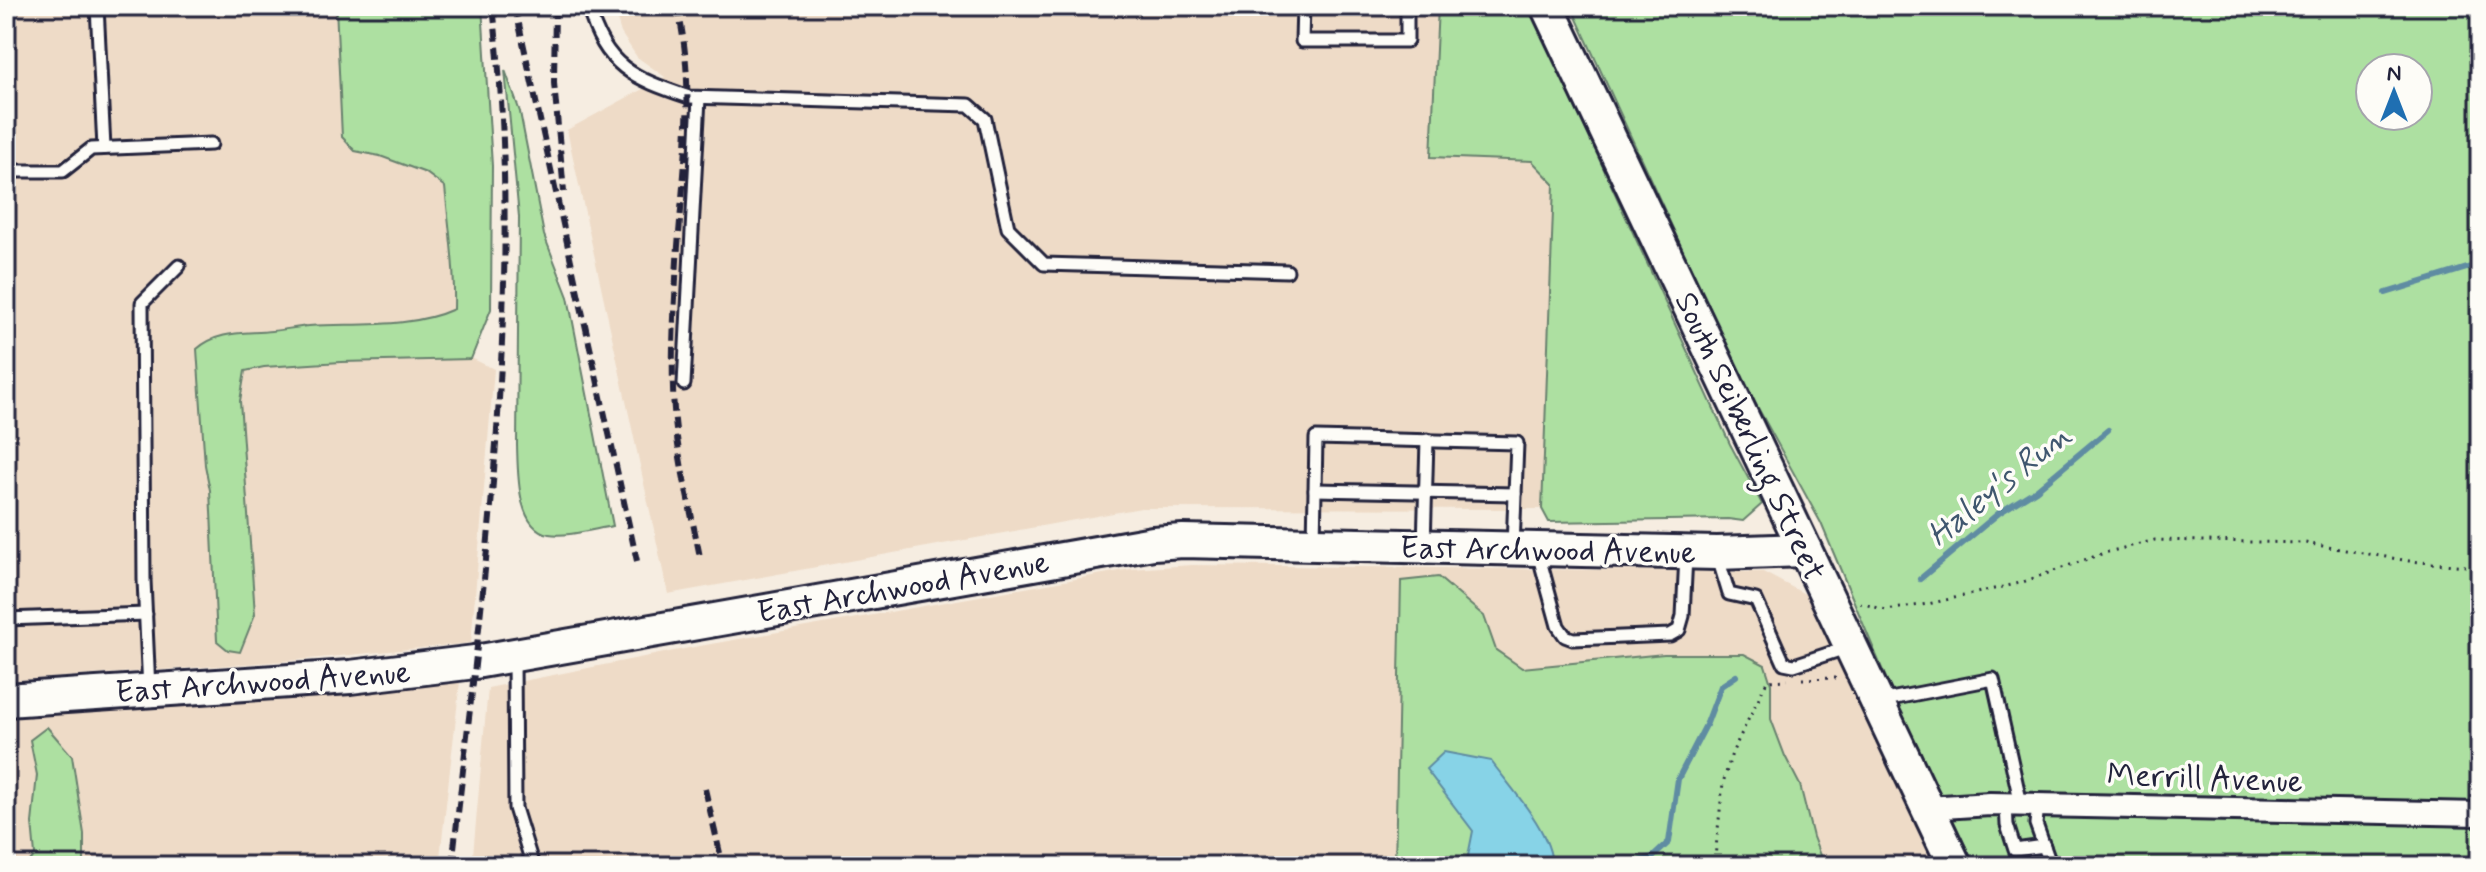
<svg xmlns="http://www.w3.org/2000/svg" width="2486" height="872" font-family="Mynerve,sans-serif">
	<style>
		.built { fill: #eedbc7 }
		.green { fill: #ade0a1; stroke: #68816e; stroke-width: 2; fill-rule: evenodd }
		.water { fill: #87d3e7; stroke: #5f8ca2; stroke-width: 2 }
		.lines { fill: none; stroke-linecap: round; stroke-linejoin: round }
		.stream { stroke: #5f8ca2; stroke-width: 6 }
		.service-casing { stroke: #22223b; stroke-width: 17 }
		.minor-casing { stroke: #22223b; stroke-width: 28 }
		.secondary-casing { stroke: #22223b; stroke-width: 38 }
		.path { stroke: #22223b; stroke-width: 3; stroke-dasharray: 2 6; stroke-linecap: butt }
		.service { stroke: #fdfcf7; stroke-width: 11 }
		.minor { stroke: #fdfcf7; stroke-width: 22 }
		.secondary { stroke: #fdfcf7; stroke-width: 32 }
		.rail { stroke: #22223b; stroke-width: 6; stroke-dasharray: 12 6; stroke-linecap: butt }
		.labels { text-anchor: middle; stroke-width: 7; stroke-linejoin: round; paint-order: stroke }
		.street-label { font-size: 32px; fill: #22223b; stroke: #fdfcf7 }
		.water-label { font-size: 34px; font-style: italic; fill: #40576f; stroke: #fdfcf7 }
	</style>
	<rect width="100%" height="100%" fill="#f6ede1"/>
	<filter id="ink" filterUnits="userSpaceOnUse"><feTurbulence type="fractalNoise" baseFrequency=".0125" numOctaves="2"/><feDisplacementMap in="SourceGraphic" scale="16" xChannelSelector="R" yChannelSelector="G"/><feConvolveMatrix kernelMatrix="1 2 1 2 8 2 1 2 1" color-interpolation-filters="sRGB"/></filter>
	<g filter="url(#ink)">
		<g class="built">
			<path d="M 6,6 L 482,6 L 492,166 L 491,309 L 471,358 L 494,369 L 471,643 L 299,660 L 6,681 Z"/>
			<path d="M 613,6 L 1438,6 L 1431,157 L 1532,161 L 1554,183 L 1542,509 L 1141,508 L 668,594 L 567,130 L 665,77 L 637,57 L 621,33 Z"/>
			<path d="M 1192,565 L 1763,572 L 1820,602 L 1945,866 L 1824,866 L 1813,837 L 1800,785 L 1785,756 L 1771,719 L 1771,684 L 1702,655 L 1664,654 L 1522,668 L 1496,650 L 1484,615 L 1438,577 L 1401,581 L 1395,866 L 472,866 L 488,688 L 694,647 L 1131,569 Z"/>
			<path d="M 460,682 L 439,866 L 6,866 L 6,717 Z"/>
		</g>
		<g class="green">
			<path d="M 336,6 L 482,6 L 492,166 L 491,309 L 471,359 L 341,362 L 264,367 L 245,371 L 240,401 L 255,614 L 240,652 L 228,650 L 217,641 L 210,490 L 205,465 L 197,349 C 219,330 244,334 272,331 C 284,330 296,327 309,326 C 356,323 410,329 454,309 C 455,268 449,228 445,187 L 426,173 L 380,156 L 355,151 L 342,137 Z"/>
			<path d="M 1438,6 L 1529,6 L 1730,444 L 1762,504 L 1743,521 L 1728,519 L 1549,522 L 1542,509 L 1554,184 L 1532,161 L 1431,157 Z"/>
			<path d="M 1571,6 L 2480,6 L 2480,866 L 1975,866 L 1893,695 L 1821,523 L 1740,375 ZM 2370,68 L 2418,68 L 2418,116 L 2370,116 Z"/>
			<path d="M 505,70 L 520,112 L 544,235 L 568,297 L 613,526 C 594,529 568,537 549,534 C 516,529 518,470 517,445 L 519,217 Z"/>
			<path d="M 1438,577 L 1484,616 L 1496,650 L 1522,668 L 1664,654 L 1744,654 L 1765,665 L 1771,684 L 1771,719 L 1785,756 L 1800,785 L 1813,837 L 1824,866 L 1395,866 L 1401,581 Z"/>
			<path d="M 47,727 L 72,756 L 84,834 L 84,866 L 26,866 L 35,855 L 32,823 L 37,775 L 30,740 Z"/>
		</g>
		<path class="water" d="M 1444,752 L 1491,761 C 1511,788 1552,832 1552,866 L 1466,866 L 1473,831 L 1426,769 Z"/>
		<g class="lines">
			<g class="stream">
				<path d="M 2386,293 L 2480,264"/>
				<path d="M 1920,579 L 1999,513 L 2036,490 L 2108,430"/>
				<path d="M 1622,866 L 1653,857 L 1669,842 L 1678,779 L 1707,723 L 1721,686 L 1736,676"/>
			</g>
			<g class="service-casing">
				<g id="service">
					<path d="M 97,6 L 104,148"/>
					<path d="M 588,6 C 605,67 633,78 689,97 L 969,105 L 985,119 L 1008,228 L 1044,264 L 1287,271"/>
					<path d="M 1303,6 L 1302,41 L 1407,41 L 1407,6"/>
					<path d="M 6,171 L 63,171 L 91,149 L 211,144"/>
					<path d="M 684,384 L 699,98"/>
					<path d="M 1315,490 L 1515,494"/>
					<path d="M 1314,543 L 1316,438 L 1517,443 L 1513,547"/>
					<path d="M 1424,546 L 1427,440"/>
					<path d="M 1538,553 L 1558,626 L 1565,636 L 1573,639 L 1670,635 L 1679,630 L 1683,616 L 1686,556"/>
					<path d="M 1718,558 L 1729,594 L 1756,600 L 1784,663 L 1794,665 L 1849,647"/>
					<path d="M 6,619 L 146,614"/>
					<path d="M 514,657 L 515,808 L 533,866"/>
					<path d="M 149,690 L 144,580 L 142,303 L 179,266"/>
					<path d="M 1880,701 L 1993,679 L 2021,804"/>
					<path d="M 2006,804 L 2007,825 L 2015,850 L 2044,846"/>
					<path d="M 2038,805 L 2036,824 L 2051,866"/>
				</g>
			</g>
			<g class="minor-casing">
				<path id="minor" d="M 1927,808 L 1990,804 L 2480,814"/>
			</g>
			<g class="secondary-casing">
				<g id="secondary">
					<path d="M 1547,6 L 1955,866"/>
					<path d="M 6,700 L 350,677 L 475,662 L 1153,543 L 1183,541 L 1717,553 L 1805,550"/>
				</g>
			</g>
			<g class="path">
				<path d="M 1860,603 L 1886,610 L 1928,604 L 2020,583 L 2104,553 L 2155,540 L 2305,543 L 2409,561 L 2466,566 L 2480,562"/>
				<path d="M 1802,679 L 1838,678"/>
				<path d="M 1710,866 L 1715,857 L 1723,783 L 1732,753 L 1767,681 L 1787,680"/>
			</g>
			<use href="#service" class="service"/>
			<use href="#minor" class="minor"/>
			<use href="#secondary" class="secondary"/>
			<g class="rail">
				<path d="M 515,6 L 637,561"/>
				<path d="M 555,6 L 554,83 L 564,192"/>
				<path d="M 677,6 C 699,97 680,187 676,279 C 674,315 672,352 673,388 C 674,445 689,501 700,557"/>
				<path d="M 705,789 L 723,866"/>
				<path d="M 452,866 C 484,581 525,293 493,6"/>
			</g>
		</g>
	</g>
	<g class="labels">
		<g class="street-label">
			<text transform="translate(1751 436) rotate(65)" y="11">South Seiberling Street</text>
			<text transform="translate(1548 549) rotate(1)" y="11">East Archwood Avenue</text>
			<text transform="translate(903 586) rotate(-10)" y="11">East Archwood Avenue</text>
			<text transform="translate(263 681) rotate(-4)" y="11">East Archwood Avenue</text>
			<text transform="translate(2205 777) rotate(2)" y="11">Merrill Avenue</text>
		</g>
		<g class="water-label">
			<text transform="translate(1998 484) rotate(-39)" y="12">Haley's Run</text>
		</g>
	</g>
	<rect width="2486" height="872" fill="none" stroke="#fdfcf7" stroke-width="32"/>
	<rect x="16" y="16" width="2454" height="840" fill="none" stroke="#22223b" stroke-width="3" filter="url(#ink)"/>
	<g transform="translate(2394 92)"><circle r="38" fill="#fdfcf7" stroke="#a5a5ac" stroke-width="2"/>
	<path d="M0-6L14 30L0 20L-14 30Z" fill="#1f6fb2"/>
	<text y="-12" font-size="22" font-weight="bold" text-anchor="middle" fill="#22223b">N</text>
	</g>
</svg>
